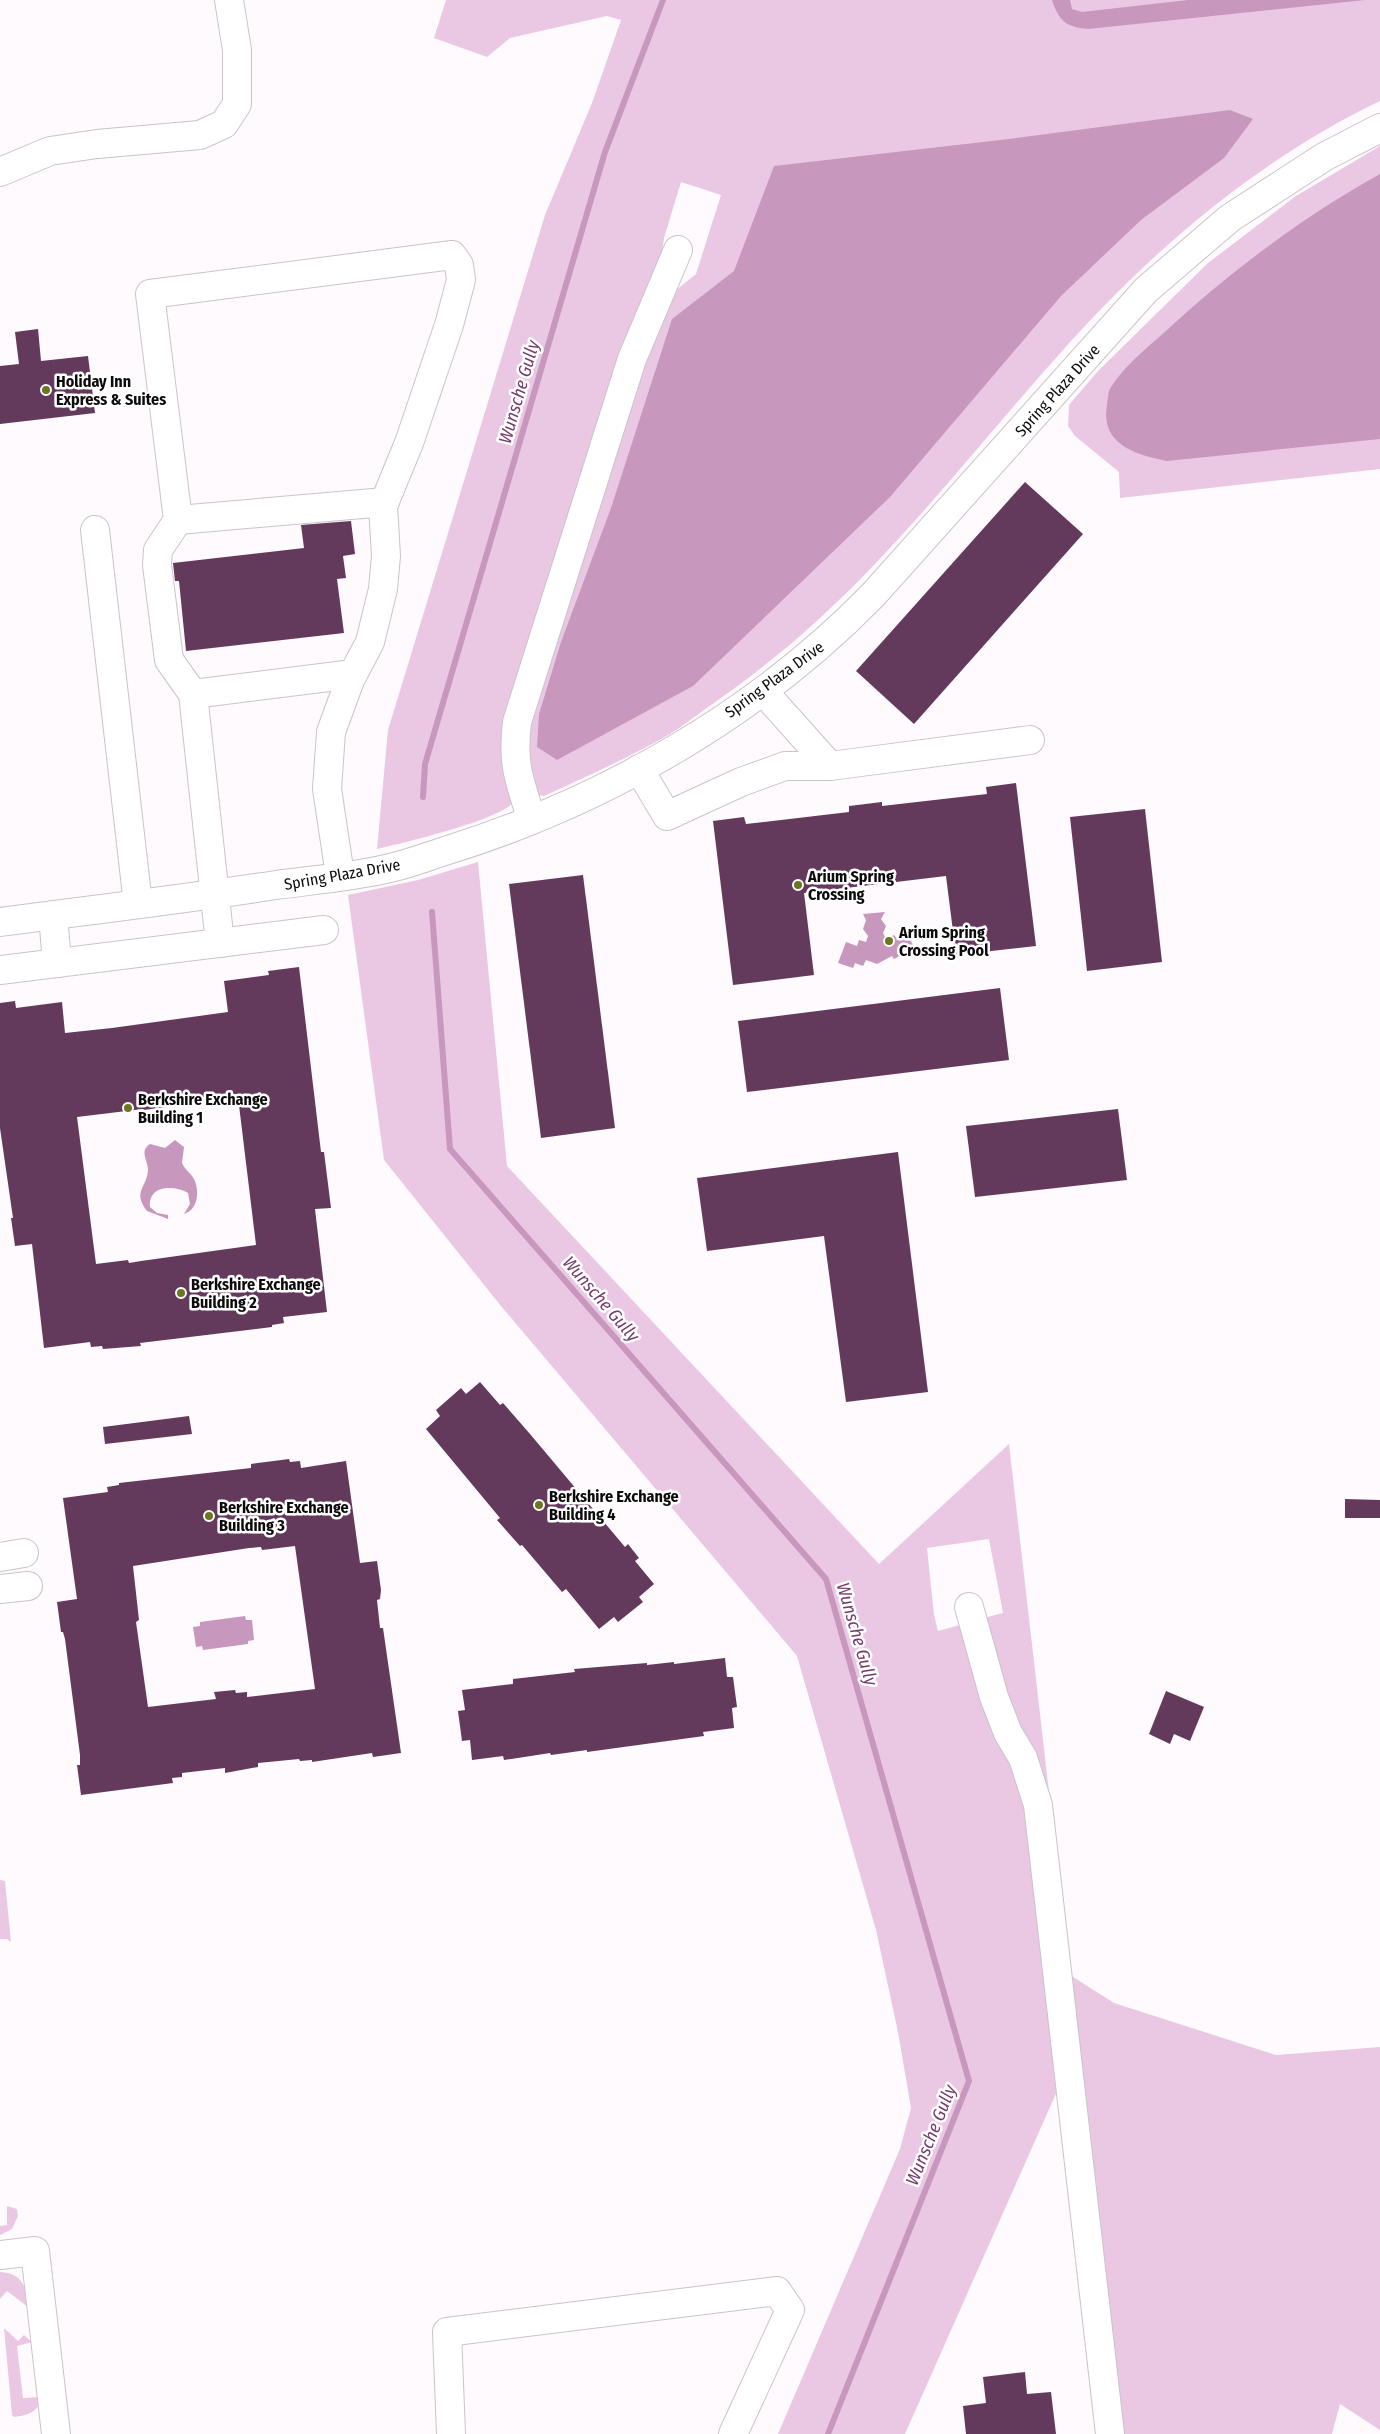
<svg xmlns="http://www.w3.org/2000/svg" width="1380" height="2434" font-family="'Fira Sans Condensed',sans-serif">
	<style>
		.green { fill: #eac8e3 }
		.water { fill: #c797bd }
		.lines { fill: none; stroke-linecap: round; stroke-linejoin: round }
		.stream { stroke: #c797bd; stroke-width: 6 }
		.building { fill: #63395c; fill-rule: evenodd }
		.minor-casing { stroke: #cbc3c9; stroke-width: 30 }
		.minor { stroke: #fff; stroke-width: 28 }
		.poi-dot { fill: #6c7620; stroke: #fff; stroke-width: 2 }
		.labels { text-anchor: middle; stroke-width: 5; stroke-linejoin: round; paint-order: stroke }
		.poi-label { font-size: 16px; font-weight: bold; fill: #0d0a0c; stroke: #fff; text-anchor: start }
		.street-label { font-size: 16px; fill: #0d0a0c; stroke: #fff }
		.water-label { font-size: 18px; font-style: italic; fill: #763b6d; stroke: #fff }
	</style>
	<rect width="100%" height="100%" fill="#fffafd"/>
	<g class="green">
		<path d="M 446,0 L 1380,0 L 1380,101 C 1288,145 1203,209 1130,280 C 1014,393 923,529 800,636 C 770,662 737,687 704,710 C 691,719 678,730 663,738 C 625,759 584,778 544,796 C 513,792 522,740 525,718 L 625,400 L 649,331 L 670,295 L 696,274 L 721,195 L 681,182 L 664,238 L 660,268 L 635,327 L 513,712 C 510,729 507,745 507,762 C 508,774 518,786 515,799 C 511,818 399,844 377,849 L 388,730 L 545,215 L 592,103 L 621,20 L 607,16 L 510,38 L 487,57 L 434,38 Z"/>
		<path d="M 1380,146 L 1380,469 L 1120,498 L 1119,472 L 1075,436 L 1068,426 L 1069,405 L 1098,371 L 1208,263 L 1296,196 Z"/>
		<path d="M 478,862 L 507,1166 L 879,1564 L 1009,1444 L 1070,1975 L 1114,2003 L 1276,2055 L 1380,2047 L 1380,2430 L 1340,2404 L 1332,2434 L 1116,2434 L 1047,1819 L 1034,1768 L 1015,1734 L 1000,1699 L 980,1619 L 1003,1613 L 989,1539 L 927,1548 L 934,1615 L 938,1631 L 967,1623 L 981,1683 L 1004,1740 L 1021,1767 L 1032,1808 L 1066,2071 L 905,2434 L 778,2434 L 900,2149 L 911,2108 L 898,2032 L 876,1930 L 797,1656 L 501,1306 L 384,1160 L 348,895 L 418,880 Z"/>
		<path d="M 0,1880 L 5,1881 L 11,1942 L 7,1939 L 0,1939 Z"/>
		<path d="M 7,2206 L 17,2209 L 18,2216 L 12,2229 L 0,2235 L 0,2226 L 7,2225 Z"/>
		<path d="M 0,2272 C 23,2273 27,2288 28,2307 L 7,2291 L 0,2299 Z"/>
		<path d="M 4,2328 L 18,2341 L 24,2335 L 32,2342 L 17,2346 L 23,2398 L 39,2397 L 41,2401 C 35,2414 27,2415 14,2417 L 12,2415 Z"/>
	</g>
	<g class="water">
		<path d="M 1052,0 L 1070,0 L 1072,9 L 1082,12 L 1188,0 L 1365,0 L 1088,29 C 1066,27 1059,21 1052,0 Z"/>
		<path d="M 1230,110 L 1253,119 L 1224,158 L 1141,220 L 1061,296 L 890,497 L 693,686 L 557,760 L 537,747 L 539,714 L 561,642 L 611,508 L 672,319 L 734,271 L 774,166 L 1009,139 Z"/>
		<path d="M 1380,174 L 1380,439 L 1167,461 C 1135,455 1100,444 1107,405 C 1108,399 1108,391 1111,387 C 1125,365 1148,347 1167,330 C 1231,271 1304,216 1380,174 Z"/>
		<path d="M 885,912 L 881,919 L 886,926 L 883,933 L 886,939 L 894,935 L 897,939 L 907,934 L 917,952 L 905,958 L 903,954 L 894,959 L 892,956 L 877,964 L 866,960 L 863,966 L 855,963 L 853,968 L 838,963 L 846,942 L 857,946 L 859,940 L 866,942 L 868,936 L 863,929 L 866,920 L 863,914 Z"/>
		<path d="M 175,1140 L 184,1147 L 182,1163 C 185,1170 191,1173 194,1179 C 200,1191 198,1210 184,1214 L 190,1204 L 188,1193 C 174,1185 148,1185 150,1207 L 157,1213 L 168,1215 L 168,1219 L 147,1211 C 132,1191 147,1188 148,1170 C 148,1160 139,1151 150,1144 L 165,1148 Z"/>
		<path d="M 245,1616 L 246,1620 L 252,1620 L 254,1640 L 248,1641 L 248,1644 L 203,1650 L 202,1646 L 196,1647 L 193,1627 L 200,1626 L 200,1622 Z"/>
	</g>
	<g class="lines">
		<g class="stream">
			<path d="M 423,797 L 425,764 L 605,152 L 663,0"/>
			<path d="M 432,912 L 450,1149 L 826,1579 L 969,2081 L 828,2434"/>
		</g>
	</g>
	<g class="building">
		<path d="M 38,329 L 41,361 L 88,356 L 95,413 L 0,424 L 0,366 L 19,364 L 15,332 Z"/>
		<path d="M 1025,482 L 1083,534 L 914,724 L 856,671 Z"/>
		<path d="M 351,521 L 355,554 L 343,556 L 346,578 L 337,579 L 344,633 L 186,651 L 179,581 L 175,581 L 173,563 L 304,548 L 301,525 Z"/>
		<path d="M 1016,783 L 1036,946 L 956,955 L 946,876 L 804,893 L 814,975 L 733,985 L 713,821 L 744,817 L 746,824 L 849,812 L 849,806 L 882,802 L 882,806 L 987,794 L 986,787 Z"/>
		<path d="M 1145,809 L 1162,962 L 1087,971 L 1070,817 Z"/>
		<path d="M 583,875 L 615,1128 L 541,1138 L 509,884 Z"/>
		<path d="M 299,967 L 321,1152 L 324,1152 L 331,1208 L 315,1209 L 327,1312 L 283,1317 L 284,1323 L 272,1325 L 272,1327 L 140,1343 L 141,1346 L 103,1349 L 102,1346 L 91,1347 L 90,1342 L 44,1348 L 32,1244 L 15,1246 L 11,1218 L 13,1218 L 0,1128 L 0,1003 L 15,1001 L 16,1008 L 62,1002 L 65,1033 L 112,1028 L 228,1012 L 224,981 L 269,975 L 268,971 ZM 238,1097 L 256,1245 L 141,1261 L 129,1263 L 128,1260 L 96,1264 L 77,1117 L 143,1109 L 144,1110 Z"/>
		<path d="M 1000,988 L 1009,1060 L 747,1092 L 738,1021 Z"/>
		<path d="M 1118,1109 L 1127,1180 L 975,1197 L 966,1126 Z"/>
		<path d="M 898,1152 L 928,1392 L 846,1402 L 824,1236 L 707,1251 L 697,1178 Z"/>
		<path d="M 480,1382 L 500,1405 L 503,1403 L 530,1434 L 625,1547 L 628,1544 L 639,1558 L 635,1561 L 654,1584 L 639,1597 L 643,1602 L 618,1622 L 614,1617 L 599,1629 L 566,1589 L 562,1592 L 522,1545 L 520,1546 L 497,1520 L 500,1518 L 426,1429 L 440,1416 L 436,1410 L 461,1388 L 466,1394 Z"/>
		<path d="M 189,1416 L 192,1434 L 105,1444 L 103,1427 Z"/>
		<path d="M 289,1459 L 290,1462 L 300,1461 L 301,1468 L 346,1461 L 360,1563 L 377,1561 L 381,1590 L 380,1599 L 377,1600 L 380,1628 L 383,1628 L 401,1753 L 373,1757 L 372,1753 L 312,1762 L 312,1760 L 300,1761 L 299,1759 L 258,1763 L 258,1767 L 225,1773 L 225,1768 L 182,1773 L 182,1777 L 172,1778 L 173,1783 L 81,1795 L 77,1765 L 80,1765 L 80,1755 L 65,1639 L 63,1632 L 61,1632 L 57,1602 L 77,1599 L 63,1498 L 108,1492 L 107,1487 L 119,1485 L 119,1483 L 251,1468 L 251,1464 ZM 295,1546 L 315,1689 L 247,1697 L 247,1692 L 236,1693 L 235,1690 L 214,1692 L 216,1699 L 148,1707 L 136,1622 L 139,1620 L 133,1566 L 249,1548 L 261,1547 L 262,1550 Z"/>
		<path d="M 1345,1499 L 1380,1500 L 1380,1518 L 1345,1518 Z"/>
		<path d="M 725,1658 L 727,1677 L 733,1677 L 737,1707 L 732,1708 L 734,1728 L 703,1732 L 704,1736 L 587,1752 L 587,1750 L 551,1755 L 550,1753 L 504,1760 L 503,1756 L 472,1760 L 470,1740 L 462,1741 L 458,1711 L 465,1710 L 462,1690 L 513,1684 L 513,1679 L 575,1672 L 574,1669 L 647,1663 L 647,1665 L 674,1662 L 674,1664 Z"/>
		<path d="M 1166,1691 L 1204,1707 L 1190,1741 L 1174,1734 L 1170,1744 L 1149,1734 Z"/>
		<path d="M 1025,2372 L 1027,2394 L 1051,2392 L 1056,2434 L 966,2434 L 963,2406 L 986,2403 L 983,2377 Z"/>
	</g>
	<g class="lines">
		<g class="minor-casing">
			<g id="minor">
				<path d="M 0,172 L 50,151 L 97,144 L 200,135 L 224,124 L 237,104 L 237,50 L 229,0"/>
				<path d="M 178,520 L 385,502"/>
				<path d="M 95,530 L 138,904"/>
				<path d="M 763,691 L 830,766"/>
				<path d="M 193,694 L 353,674"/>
				<path d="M 639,769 L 667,816 L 741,782 L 785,766 L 830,766 L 1030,740"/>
				<path d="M 532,820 C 519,780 512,764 517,722 L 632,359 L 678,250"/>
				<path d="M 53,915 L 57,963"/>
				<path d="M 0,922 C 92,910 184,899 276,885 C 313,880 353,877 390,868 C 408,864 426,857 445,851 C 603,802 756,715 873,595 L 1146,290 L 1230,218 L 1324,157 L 1380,128"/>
				<path d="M 220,943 L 193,694 L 169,660 L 157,565 L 158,550 L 178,520 L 150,294 L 452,255 L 459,265 L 461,280 L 449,325 L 409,443 L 383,506 L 386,556 L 383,589 L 370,642 L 350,680 L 331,732 L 327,789 L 340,875"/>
				<path d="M 0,970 L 324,930"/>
				<path d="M 0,1557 L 24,1553"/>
				<path d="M 0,1589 L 28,1586"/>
				<path d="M 969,1607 L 994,1697 L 1008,1733 L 1023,1758 L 1038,1805 L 1110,2434"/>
				<path d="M 0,2255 L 35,2251 L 56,2434"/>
				<path d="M 451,2434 L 447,2332 L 777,2291 L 790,2310 L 733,2434"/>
			</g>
		</g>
		<use href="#minor" class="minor"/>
	</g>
	<g class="poi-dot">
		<circle cx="46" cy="390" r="5"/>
		<circle cx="798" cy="885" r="5"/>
		<circle cx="889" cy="941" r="5"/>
		<circle cx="128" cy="1108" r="5"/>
		<circle cx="181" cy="1293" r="5"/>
		<circle cx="539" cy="1505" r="5"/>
		<circle cx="209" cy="1516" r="5"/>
	</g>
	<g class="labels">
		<g class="poi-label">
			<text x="56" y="387">Holiday Inn<tspan x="56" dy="18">Express &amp; Suites</tspan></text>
			<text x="808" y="882">Arium Spring<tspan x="808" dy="18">Crossing</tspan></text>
			<text x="899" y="938">Arium Spring<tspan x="899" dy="18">Crossing Pool</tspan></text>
			<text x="138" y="1105">Berkshire Exchange<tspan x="138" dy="18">Building 1</tspan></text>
			<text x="191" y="1290">Berkshire Exchange<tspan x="191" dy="18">Building 2</tspan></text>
			<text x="549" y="1502">Berkshire Exchange<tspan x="549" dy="18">Building 4</tspan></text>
			<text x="219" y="1513">Berkshire Exchange<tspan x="219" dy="18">Building 3</tspan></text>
		</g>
		<g class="street-label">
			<text transform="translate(1057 390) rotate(-48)" y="6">Spring Plaza Drive</text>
			<text transform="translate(774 679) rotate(-36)" y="6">Spring Plaza Drive</text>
			<text transform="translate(342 874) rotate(-10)" y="6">Spring Plaza Drive</text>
		</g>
		<g class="water-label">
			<text transform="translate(519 392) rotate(-74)" y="6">Wunsche Gully</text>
			<text transform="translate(601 1299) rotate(49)" y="6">Wunsche Gully</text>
			<text transform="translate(857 1634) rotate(74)" y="6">Wunsche Gully</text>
			<text transform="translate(931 2135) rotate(-68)" y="6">Wunsche Gully</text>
		</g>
	</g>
</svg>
